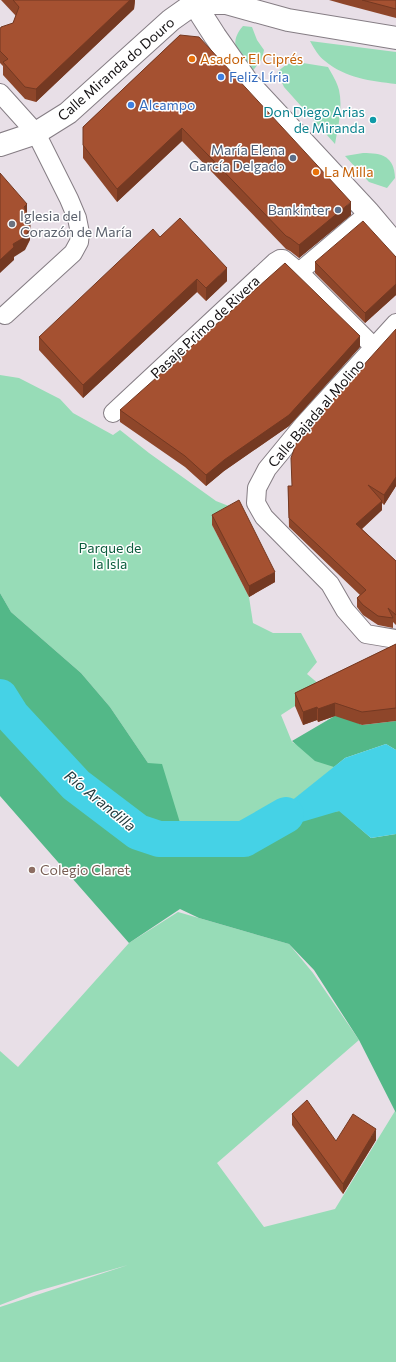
<svg xmlns="http://www.w3.org/2000/svg" width="396" height="1362" font-family="Commissioner,sans-serif">
	<style>
		.green { fill: #97dcb7 }
		.forest { fill: #53b888 }
		.water { fill: #45d2e6 }
		.lines { fill: none; stroke-linecap: round; stroke-linejoin: round }
		.river { stroke: #45d2e6; stroke-width: 36 }
		.minor-casing { stroke: #857d84; stroke-width: 20 }
		.tertiary-casing { stroke: #857d84; stroke-width: 24 }
		.minor { stroke: #fff; stroke-width: 18 }
		.tertiary { stroke: #fff; stroke-width: 22 }
		.wall { fill: #8e462a }
		.shaded-wall { fill: #743922 }
		.building { fill: #a55131; stroke: #743922 }
		.food-dot { fill: #e8710a; stroke: #fff; stroke-width: 1.5 }
		.shop-dot { fill: #3f7fe0; stroke: #fff; stroke-width: 1.5 }
		.culture-dot { fill: #0f9aa8; stroke: #fff; stroke-width: 1.5 }
		.service-dot { fill: #5c6f8a; stroke: #fff; stroke-width: 1.5 }
		.worship-dot { fill: #6b7280; stroke: #fff; stroke-width: 1.5 }
		.education-dot { fill: #8d6e63; stroke: #fff; stroke-width: 1.5 }
		.labels { text-anchor: middle; stroke-width: 3; stroke-linejoin: round; paint-order: stroke }
		.food-label { font-size: 14px; fill: #c56008; stroke: #fff; text-anchor: start }
		.street-label { font-size: 14px; fill: #141113; stroke: #fff }
		.shop-label { font-size: 14px; fill: #366cbe; stroke: #fff; text-anchor: start }
		.culture-label { font-size: 14px; fill: #0d838f; stroke: #fff; text-anchor: end }
		.service-label { font-size: 14px; fill: #4e5e75; stroke: #fff; text-anchor: end }
		.worship-label { font-size: 14px; fill: #5b616d; stroke: #fff; text-anchor: start }
		.park-label { font-size: 14px; fill: #0c5c3d; stroke: #fff }
		.education-label { font-size: 14px; fill: #785e54; stroke: #fff; text-anchor: start }
		.water-label { font-size: 15px; font-style: italic; fill: #223a3d; stroke: #fff }
	</style>
	<rect width="100%" height="100%" fill="#e8dfe7"/>
	<g class="green">
		<path d="M 243,26 L 252,27 L 257,40 L 264,50 L 262,59 L 251,73 C 239,57 227,44 243,26 Z"/>
		<path d="M 310,41 L 396,52 L 396,84 C 371,81 345,78 325,61 C 318,56 314,48 310,41 Z"/>
		<path d="M 303,63 L 328,67 C 332,74 337,82 339,90 C 343,108 338,127 335,144 L 284,87 L 277,72 L 287,64 Z"/>
		<path d="M 363,153 C 382,153 394,156 395,178 L 387,188 L 369,182 L 345,156 Z"/>
		<path d="M 0,375 L 19,378 L 60,399 L 73,413 L 113,435 L 120,430 L 149,453 L 216,501 L 239,510 L 212,525 L 249,597 L 253,623 L 273,633 L 301,633 L 317,662 L 307,674 L 326,690 L 295,706 L 281,715 L 292,742 L 340,770 L 244,839 L 185,839 L 148,763 L 110,707 L 81,673 L 11,612 L 0,593 Z"/>
		<path d="M 178,912 L 289,944 L 313,973 L 359,1040 L 217,1163 L 264,1227 L 335,1209 L 395,1111 L 396,1113 L 396,1362 L 0,1362 L 0,1307 L 128,1265 L 34,1292 L 0,1305 L 0,1051 L 18,1067 L 129,943 Z"/>
	</g>
	<g class="forest">
		<path d="M 0,593 L 11,612 L 81,673 L 110,707 L 148,763 L 162,764 L 185,839 L 244,839 L 287,815 L 340,811 L 371,838 L 396,834 L 396,1113 L 359,1040 L 314,970 L 289,944 L 199,918 L 180,909 L 129,943 L 0,796 Z"/>
		<path d="M 338,714 L 362,725 L 396,721 L 396,750 L 386,744 L 345,758 L 334,767 L 315,761 L 292,741 Z"/>
	</g>
	<path class="water" d="M 386,744 L 396,750 L 396,834 L 371,838 L 339,811 L 244,839 L 222,838 L 285,806 L 345,758 Z"/>
	<g class="lines">
		<path class="river" d="M 0,697 L 12,716 L 76,785 L 138,832 L 159,839 L 244,839 L 286,815"/>
		<g class="minor-casing">
			<g id="minor">
				<path d="M 0,93 L 36,133 L 69,199 L 77,218 L 80,233 L 79,242 L 73,253 L 5,315"/>
				<path d="M 299,272 L 369,213"/>
				<path d="M 396,323 L 304,424 L 267,469 L 257,488 L 256,503 L 264,517 L 330,584 L 345,610 L 366,634 L 396,639"/>
				<path d="M 113,413 L 275,262 L 280,259 L 283,259 L 299,272 L 374,347"/>
			</g>
		</g>
		<g class="tertiary-casing">
			<g id="tertiary">
				<path d="M 192,0 L 215,36 L 248,83 L 369,213 L 396,245"/>
				<path d="M 195,3 L 226,3 L 288,20 L 396,38"/>
				<path d="M 0,145 L 36,133 L 68,113 L 171,20 L 195,3"/>
			</g>
		</g>
		<use href="#minor" class="minor"/>
		<use href="#tertiary" class="tertiary"/>
	</g>
	<g class="wall">
		<path d="M 1,0 L 135,0 L 134,9 L 36,102 L 25,99 L 3,75 L 3,66 L 0,63 L 0,29 L 13,23 L 16,16 Z"/>
		<path d="M 329,0 L 396,0 L 396,18 L 343,4 Z"/>
		<path d="M 180,35 L 351,215 L 299,258 L 290,251 L 286,249 L 182,141 L 117,202 L 83,158 L 83,127 Z"/>
		<path d="M 160,237 L 227,281 L 206,301 L 197,292 L 83,398 L 39,350 L 39,337 Z"/>
		<path d="M 396,257 L 396,295 L 365,323 L 315,273 L 315,262 Z"/>
		<path d="M 396,329 L 396,486 L 384,505 L 382,503 L 382,510 L 362,529 L 396,561 L 396,625 L 393,622 L 393,628 L 378,625 L 363,615 L 357,607 L 357,598 L 360,595 L 289,527 L 288,486 L 292,486 Z"/>
		<path d="M 360,347 L 289,426 L 224,471 L 206,486 L 185,467 L 120,422 L 120,410 Z"/>
		<path d="M 212,515 L 275,582 L 249,597 L 212,525 Z"/>
		<path d="M 396,644 L 396,721 L 362,725 L 335,716 L 318,722 L 317,720 L 303,725 L 295,706 L 295,693 Z"/>
		<path d="M 292,1114 L 336,1141 L 376,1140 L 343,1194 L 292,1125 Z"/>
	</g>
	<g class="shaded-wall">
		<path d="M 130,0 L 135,0 L 134,9 L 36,102 L 36,89 Z"/>
		<path d="M 182,128 L 182,141 L 117,202 L 117,189 Z"/>
		<path d="M 351,202 L 351,215 L 299,258 L 299,245 Z"/>
		<path d="M 27,204 L 27,217 L 24,207 Z"/>
		<path d="M 30,220 L 30,240 L 25,250 L 14,257 L 14,260 L 0,273 L 0,260 L 13,244 Z"/>
		<path d="M 227,268 L 227,281 L 206,301 L 206,288 Z"/>
		<path d="M 197,279 L 197,292 L 83,398 L 83,385 Z"/>
		<path d="M 396,284 L 396,295 L 365,323 L 365,313 Z"/>
		<path d="M 360,336 L 360,347 L 289,426 L 224,471 L 206,486 L 206,475 L 224,460 Z"/>
		<path d="M 396,477 L 396,486 L 384,505 L 384,495 Z"/>
		<path d="M 382,501 L 382,510 L 356,534 L 356,524 Z"/>
		<path d="M 275,572 L 275,582 L 249,597 L 249,586 Z"/>
		<path d="M 335,703 L 335,716 L 318,722 L 318,709 Z"/>
		<path d="M 317,707 L 317,720 L 303,725 L 303,712 Z"/>
		<path d="M 376,1129 L 376,1140 L 343,1194 L 343,1184 Z"/>
	</g>
	<g class="building">
		<path d="M 13,0 L 130,0 L 36,89 L 25,87 L 3,62 L 8,59 L 0,51 L 0,29 L 1,27 L 13,23 L 19,7 Z"/>
		<path d="M 362,0 L 396,0 L 396,9 Z"/>
		<path d="M 180,35 L 199,37 L 351,202 L 299,245 L 290,238 L 286,236 L 182,128 L 117,189 L 83,145 L 83,127 Z"/>
		<path d="M 0,173 L 27,204 L 24,207 L 30,220 L 30,228 L 25,237 L 13,244 L 14,247 L 0,260 Z"/>
		<path d="M 180,218 L 227,268 L 206,288 L 197,279 L 83,385 L 39,337 L 153,229 L 160,237 Z"/>
		<path d="M 363,221 L 396,257 L 396,284 L 365,313 L 315,262 Z"/>
		<path d="M 285,263 L 360,336 L 289,415 L 224,460 L 206,475 L 185,456 L 120,410 Z"/>
		<path d="M 396,329 L 396,477 L 384,495 L 368,485 L 382,501 L 356,524 L 396,561 L 396,615 L 388,608 L 393,618 L 378,616 L 363,605 L 357,598 L 366,590 L 289,518 L 288,486 L 292,486 L 291,458 L 298,438 Z"/>
		<path d="M 239,500 L 275,572 L 249,586 L 212,515 Z"/>
		<path d="M 396,644 L 396,708 L 362,712 L 335,703 L 318,709 L 317,707 L 303,712 L 295,693 Z"/>
		<path d="M 307,1100 L 336,1141 L 353,1114 L 376,1129 L 343,1184 L 292,1114 Z"/>
	</g>
	<g class="food-dot">
		<circle cx="192" cy="59" r="4"/>
		<circle cx="316" cy="172" r="4"/>
	</g>
	<g class="shop-dot">
		<circle cx="221" cy="77" r="4"/>
		<circle cx="131" cy="105" r="4"/>
	</g>
	<circle class="culture-dot" cx="373" cy="120" r="4"/>
	<g class="service-dot">
		<circle cx="293" cy="158" r="4"/>
		<circle cx="338" cy="210" r="4"/>
	</g>
	<circle class="worship-dot" cx="12" cy="224" r="4"/>
	<circle class="education-dot" cx="32" cy="870" r="4"/>
	<g class="labels">
		<g class="food-label">
			<text x="200" y="64">Asador El Ciprés</text>
			<text x="324" y="177">La Milla</text>
		</g>
		<g class="street-label">
			<text transform="translate(116 69) rotate(-41)" y="5">Calle Miranda do Douro</text>
			<text transform="translate(205 327) rotate(-43)" y="5">Pasaje Primo de Rivera</text>
			<text transform="translate(316 413) rotate(-49)" y="5">Calle Bajada al Molino</text>
		</g>
		<g class="shop-label">
			<text x="229" y="82">Feliz Líria</text>
			<text x="139" y="110">Alcampo</text>
		</g>
		<g class="culture-label">
			<text x="365" y="117">Don Diego Arias<tspan x="365" dy="16">de Miranda</tspan></text>
		</g>
		<g class="service-label">
			<text x="285" y="155">María Elena<tspan x="285" dy="16">García Delgado</tspan></text>
			<text x="330" y="215">Bankinter</text>
		</g>
		<g class="worship-label">
			<text x="20" y="221">Iglesia del<tspan x="20" dy="16">Corazón de María</tspan></text>
		</g>
		<g class="park-label">
			<text x="110" y="553">Parque de<tspan x="110" dy="16">la Isla</tspan></text>
		</g>
		<g class="education-label">
			<text x="40" y="875">Colegio Claret</text>
		</g>
		<g class="water-label">
			<text transform="translate(100 801) rotate(39)" y="5">Río Arandilla</text>
		</g>
	</g>
</svg>
